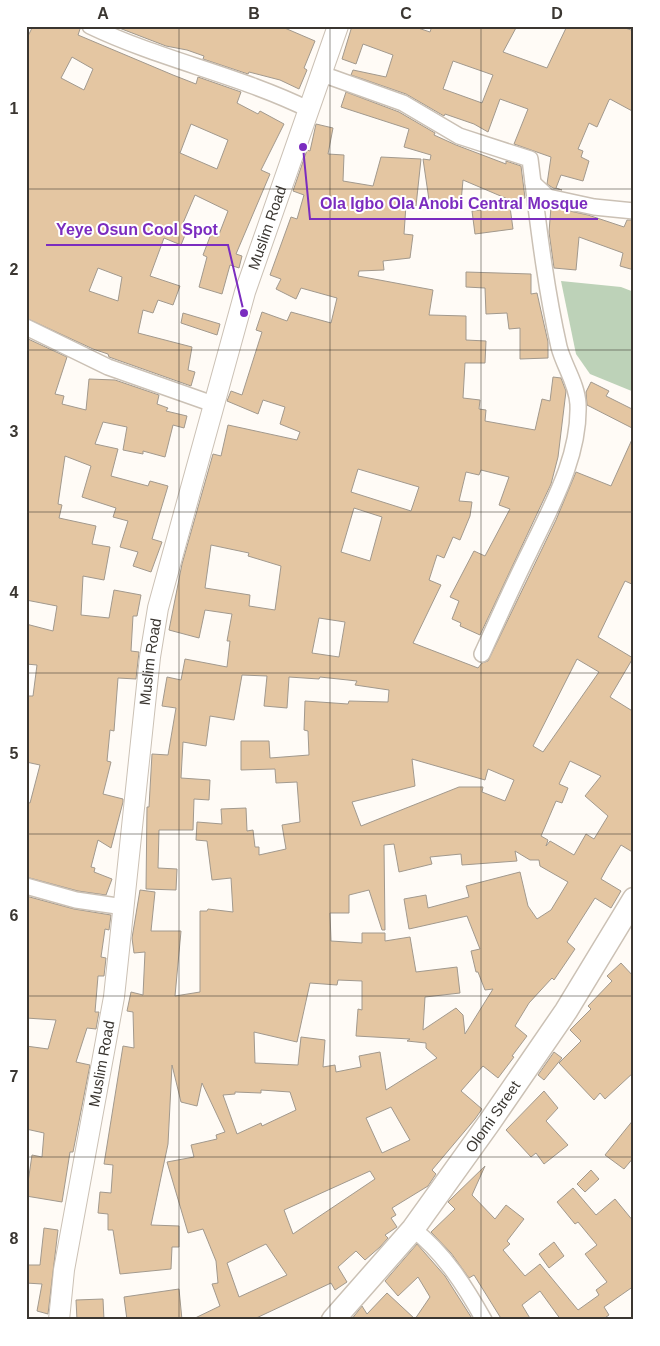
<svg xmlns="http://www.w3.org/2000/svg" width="660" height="1346" font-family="Helvetica,sans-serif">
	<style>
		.green { fill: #bdd2b8 }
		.building { fill: #e4c6a2; stroke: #a2998d; fill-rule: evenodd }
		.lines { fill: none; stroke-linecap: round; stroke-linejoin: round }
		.minor-casing { stroke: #cbc1b5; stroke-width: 18 }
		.tertiary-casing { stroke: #cbc1b5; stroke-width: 22 }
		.secondary-casing { stroke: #cbc1b5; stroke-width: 25 }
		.minor { stroke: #fff; stroke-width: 15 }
		.tertiary { stroke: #fff; stroke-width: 20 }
		.secondary { stroke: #fff; stroke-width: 22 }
		.grid { fill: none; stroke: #3a3631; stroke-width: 1; stroke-opacity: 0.55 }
		.labels { text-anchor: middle; stroke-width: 4; stroke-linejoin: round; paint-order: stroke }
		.street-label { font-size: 15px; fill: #3a3631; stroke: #fff }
		.leader { fill: none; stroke: #7b2cbf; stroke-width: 2 }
		.callout-dot { fill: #7b2cbf; stroke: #fff; stroke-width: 2 }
		.callout-label { font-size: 16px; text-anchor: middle; font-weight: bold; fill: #7b2cbf; stroke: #fff; stroke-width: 4; stroke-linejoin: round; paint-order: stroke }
		.neatline { fill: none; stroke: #3a3631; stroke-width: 2 }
		.grid-label { font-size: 16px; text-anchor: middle; font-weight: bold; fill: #3a3631 }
	</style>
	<rect width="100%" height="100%" fill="#fffbf6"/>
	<path class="green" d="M 561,281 L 621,287 L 634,292 L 634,392 L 590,374 L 576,354 Z"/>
	<g class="building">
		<path d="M 33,26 L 81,26 L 78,35 L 173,75 L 196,84 L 198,77 L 241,92 L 237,103 L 258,114 L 260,111 L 284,124 L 261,170 L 270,174 L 236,254 L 242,256 L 239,268 L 230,265 L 222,294 L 199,287 L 207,257 L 203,255 L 211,234 L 218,237 L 228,211 L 195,195 L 183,223 L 189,225 L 181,245 L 164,238 L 150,276 L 180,286 L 173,305 L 158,300 L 153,313 L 143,310 L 138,333 L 192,347 L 188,370 L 195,372 L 191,386 L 109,357 L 108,354 L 93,349 L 26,318 L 26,40 ZM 72,57 L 93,69 L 84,90 L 61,78 ZM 191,124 L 228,140 L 217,169 L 180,153 ZM 98,268 L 122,277 L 118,301 L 89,291 Z"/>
		<path d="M 114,26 L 280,26 L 315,41 L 304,68 L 307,70 L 299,89 L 280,80 L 249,72 L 248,74 L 203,59 L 204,56 L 187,50 L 166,46 Z"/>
		<path d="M 352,26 L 412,26 L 430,32 L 432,26 L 517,26 L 503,52 L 547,68 L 567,26 L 619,26 L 634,31 L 634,112 L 610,99 L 609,100 L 597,127 L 589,123 L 578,149 L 583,151 L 581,157 L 589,161 L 583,181 L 561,175 L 556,188 L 562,190 L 553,188 L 547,184 L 551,157 L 514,144 L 528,109 L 500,99 L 488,132 L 474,124 L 445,114 L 444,116 L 406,94 L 351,75 L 353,70 L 386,77 L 393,55 L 363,44 L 356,64 L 342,59 ZM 453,61 L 493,75 L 482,103 L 443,89 Z"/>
		<path d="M 346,92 L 399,112 L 435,133 L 434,135 L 456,145 L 506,164 L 506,161 L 521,166 L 525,198 L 510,200 L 463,180 L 461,202 L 429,200 L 423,159 L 430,160 L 431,155 L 404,147 L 409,129 L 341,107 Z"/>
		<path d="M 316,124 L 333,128 L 328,154 L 344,155 L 343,181 L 373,186 L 381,157 L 421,159 L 416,206 L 406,205 L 404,234 L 413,235 L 410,258 L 383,261 L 384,270 L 359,271 L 358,276 L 433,290 L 429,315 L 466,316 L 466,340 L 486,341 L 485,363 L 465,363 L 463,398 L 480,400 L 479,409 L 486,410 L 485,421 L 535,430 L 542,399 L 550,401 L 553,377 L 561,378 L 566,391 L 558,457 L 551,484 L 480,635 L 460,626 L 461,623 L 452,619 L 459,601 L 450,597 L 474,551 L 485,556 L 510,509 L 499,505 L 509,477 L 481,470 L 479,475 L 466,472 L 459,501 L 472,502 L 470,516 L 460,540 L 453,537 L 444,558 L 437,555 L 429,580 L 441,585 L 413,643 L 478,668 L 482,663 L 488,661 L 556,520 L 576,472 L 611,486 L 634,435 L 634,585 L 625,581 L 598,637 L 633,658 L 610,697 L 634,712 L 634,853 L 621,845 L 607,868 L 601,879 L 621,891 L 611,908 L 595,898 L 567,942 L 575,949 L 554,980 L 552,978 L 529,1003 L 515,1026 L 527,1036 L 512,1056 L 514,1057 L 498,1078 L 483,1066 L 461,1091 L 482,1109 L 475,1119 L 432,1170 L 436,1174 L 428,1186 L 392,1208 L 396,1215 L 391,1218 L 397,1227 L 385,1235 L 388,1238 L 380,1247 L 365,1260 L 356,1251 L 338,1267 L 347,1282 L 335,1290 L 331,1283 L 252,1320 L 191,1320 L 220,1306 L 212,1284 L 218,1283 L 216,1261 L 203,1229 L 188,1233 L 167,1162 L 194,1157 L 191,1145 L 217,1139 L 216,1135 L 225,1132 L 202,1083 L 197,1106 L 181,1102 L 172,1065 L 168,1144 L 151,1225 L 179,1226 L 179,1247 L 172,1247 L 171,1269 L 120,1274 L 113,1230 L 108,1230 L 108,1214 L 98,1213 L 100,1192 L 111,1193 L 113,1165 L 104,1164 L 123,1046 L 134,1048 L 133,1012 L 127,1011 L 131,992 L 143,995 L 145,952 L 134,953 L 132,938 L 140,890 L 155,892 L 151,931 L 181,931 L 175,996 L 200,992 L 200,911 L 207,911 L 208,909 L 233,912 L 231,878 L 212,880 L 207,841 L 196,840 L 197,822 L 222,824 L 221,809 L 246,808 L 247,831 L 253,830 L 255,847 L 259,847 L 259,855 L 286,849 L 282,825 L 300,822 L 297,782 L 276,783 L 275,769 L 241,770 L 241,741 L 269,741 L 270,758 L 309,755 L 308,731 L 304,730 L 305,701 L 348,704 L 349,701 L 388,702 L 389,690 L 355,685 L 357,681 L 320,677 L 319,679 L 289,677 L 287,708 L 264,706 L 267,676 L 242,675 L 234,720 L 210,716 L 206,746 L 183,742 L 181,778 L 210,780 L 209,800 L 194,799 L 193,830 L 159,830 L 158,868 L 177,869 L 176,890 L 146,889 L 147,807 L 149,807 L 152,754 L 168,755 L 176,708 L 162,706 L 167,677 L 181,680 L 185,659 L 227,667 L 230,641 L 227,641 L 232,614 L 205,610 L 199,638 L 169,630 L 182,564 L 213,454 L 221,456 L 228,425 L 297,440 L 300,432 L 280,424 L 285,407 L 263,400 L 258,414 L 227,401 L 231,391 L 242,395 L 262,332 L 256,330 L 262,312 L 287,321 L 291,312 L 331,323 L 337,298 L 301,288 L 296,299 L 276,289 L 281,279 L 270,275 L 291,217 L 297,219 L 304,195 L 293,191 L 307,150 L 310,151 ZM 358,469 L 419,487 L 411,511 L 351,492 ZM 354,508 L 382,517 L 370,561 L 341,552 ZM 211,545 L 249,553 L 248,556 L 281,566 L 275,610 L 249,606 L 250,595 L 205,588 ZM 319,618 L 345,622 L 339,657 L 312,653 ZM 577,659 L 599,672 L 543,752 L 533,746 ZM 412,759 L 485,780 L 488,769 L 514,780 L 505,801 L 482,792 L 483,787 L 459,787 L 361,826 L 352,802 L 415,786 ZM 570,761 L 601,776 L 585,796 L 608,816 L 594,839 L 586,834 L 574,855 L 550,841 L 546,846 L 548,840 L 541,836 L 556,801 L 562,803 L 568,788 L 559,784 ZM 394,844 L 399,872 L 432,864 L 430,857 L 461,854 L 462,865 L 517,861 L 515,851 L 530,860 L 539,860 L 540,866 L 568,882 L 551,910 L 537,919 L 528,906 L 520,872 L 466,886 L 469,897 L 428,908 L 426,895 L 404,899 L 409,929 L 467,916 L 480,949 L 471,951 L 476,972 L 478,972 L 485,990 L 493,989 L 465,1034 L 463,1015 L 456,1008 L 423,1030 L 425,997 L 460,993 L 457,967 L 416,972 L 410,937 L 385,941 L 385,933 L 362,933 L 362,943 L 331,941 L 330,913 L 349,913 L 349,895 L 369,890 L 382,930 L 385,930 L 384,845 ZM 338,980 L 362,981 L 362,1010 L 358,1009 L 356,1036 L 410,1039 L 407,1041 L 426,1043 L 426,1048 L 437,1058 L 386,1090 L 380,1052 L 359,1056 L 361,1067 L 336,1072 L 335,1065 L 323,1067 L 325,1040 L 301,1037 L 298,1065 L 255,1063 L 254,1032 L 297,1042 L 310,983 L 337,985 ZM 261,1090 L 290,1092 L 296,1110 L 262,1126 L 261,1123 L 237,1134 L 223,1095 L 235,1094 L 235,1092 L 261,1093 ZM 391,1107 L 410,1140 L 382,1153 L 366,1118 ZM 370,1171 L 375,1179 L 293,1234 L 284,1210 ZM 266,1244 L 287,1275 L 239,1297 L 227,1263 Z"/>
		<path d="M 510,207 L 513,229 L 475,234 L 472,211 Z"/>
		<path d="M 551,207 L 588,215 L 624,227 L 627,220 L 634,220 L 634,270 L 620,266 L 623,253 L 579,237 L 576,270 L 554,268 L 549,232 Z"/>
		<path d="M 466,272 L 531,274 L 531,294 L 537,293 L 548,342 L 548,358 L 520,359 L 520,328 L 509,329 L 507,313 L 486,314 L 485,288 L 466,287 Z"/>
		<path d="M 183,313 L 220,324 L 217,335 L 181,323 Z"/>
		<path d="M 26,338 L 67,357 L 55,394 L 64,396 L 62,404 L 86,410 L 89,379 L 115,380 L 159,395 L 157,404 L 168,408 L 166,411 L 187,416 L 184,428 L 173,425 L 165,457 L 143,451 L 143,454 L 123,450 L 127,427 L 103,422 L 95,444 L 118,449 L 111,476 L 148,486 L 150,481 L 168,486 L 152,539 L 162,542 L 151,572 L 133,566 L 138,552 L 120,547 L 128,521 L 113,517 L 116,508 L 82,497 L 91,466 L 65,456 L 58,504 L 62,505 L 59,518 L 96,526 L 92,544 L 110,547 L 104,580 L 83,576 L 81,615 L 109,618 L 114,590 L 141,595 L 137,616 L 133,616 L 131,651 L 139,652 L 136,679 L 118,678 L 114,731 L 110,730 L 107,761 L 111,762 L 103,794 L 123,799 L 123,802 L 111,848 L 98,840 L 91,867 L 95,868 L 94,872 L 112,879 L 106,895 L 78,891 L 26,877 L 26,802 L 30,803 L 40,765 L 26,762 L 26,696 L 33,696 L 37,665 L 26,664 L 26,624 L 53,631 L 57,606 L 26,600 Z"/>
		<path d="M 591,382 L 609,391 L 606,396 L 634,410 L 634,429 L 587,405 L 586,392 Z"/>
		<path d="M 26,896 L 74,909 L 111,915 L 109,930 L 105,929 L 101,957 L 106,958 L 104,976 L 98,976 L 95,1012 L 99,1012 L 96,1029 L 87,1028 L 76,1062 L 90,1065 L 73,1152 L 70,1152 L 62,1202 L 26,1196 L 32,1155 L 42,1157 L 44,1133 L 26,1129 L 26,1046 L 48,1049 L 56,1020 L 26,1018 Z"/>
		<path d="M 621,963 L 634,977 L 634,1072 L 605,1099 L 600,1093 L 594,1100 L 559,1063 L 581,1041 L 570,1030 L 591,1009 L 588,1006 L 612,981 L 607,976 Z"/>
		<path d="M 554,1052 L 562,1058 L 544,1080 L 538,1075 Z"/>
		<path d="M 544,1091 L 558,1108 L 546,1121 L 568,1145 L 544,1164 L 536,1153 L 531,1157 L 506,1130 Z"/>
		<path d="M 634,1119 L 634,1157 L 624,1169 L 605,1155 Z"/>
		<path d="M 485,1166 L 472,1195 L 495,1219 L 506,1205 L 524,1219 L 507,1241 L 510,1244 L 503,1250 L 525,1276 L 540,1264 L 578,1310 L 599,1295 L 596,1290 L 607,1282 L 585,1254 L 597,1245 L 578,1222 L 575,1224 L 557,1202 L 573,1188 L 596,1215 L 615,1199 L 634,1222 L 634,1286 L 604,1307 L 609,1315 L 602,1320 L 561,1320 L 540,1291 L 522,1305 L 531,1320 L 502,1320 L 474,1275 L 469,1278 L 451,1253 L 431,1232 L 455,1209 L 448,1202 L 452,1198 Z"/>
		<path d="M 591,1170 L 599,1179 L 585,1192 L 577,1184 Z"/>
		<path d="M 44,1228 L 58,1230 L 48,1314 L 37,1311 L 42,1284 L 26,1283 L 26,1265 L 40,1265 Z"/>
		<path d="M 554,1242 L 564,1256 L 549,1268 L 539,1254 Z"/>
		<path d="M 417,1244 L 445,1276 L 473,1320 L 351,1320 L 362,1306 L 367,1314 L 387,1293 L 415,1319 L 430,1297 L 418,1277 L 398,1296 L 385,1281 Z"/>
		<path d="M 179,1289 L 182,1320 L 127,1320 L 124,1297 Z"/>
		<path d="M 103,1299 L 104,1320 L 77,1320 L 76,1300 Z"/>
	</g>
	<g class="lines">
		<g class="minor-casing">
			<g id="minor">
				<path d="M 90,26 C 161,60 239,75 310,110"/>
				<path d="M 322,74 L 403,103 L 459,136 L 530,159 C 538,222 545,285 559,347 C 564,366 577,384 578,404 C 580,456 552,505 530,551 C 513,585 498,619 482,654"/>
				<path d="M 533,183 L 548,197 L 594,207 L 634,211"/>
				<path d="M 26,327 L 108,367 L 213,404"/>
				<path d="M 26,886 L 76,900 L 124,907"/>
				<path d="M 413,1229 C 444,1253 465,1286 484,1320"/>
			</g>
		</g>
		<g class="tertiary-casing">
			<g id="tertiary">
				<path id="s1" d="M 59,1320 L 64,1270 L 114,997 L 150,657 L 158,608 L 245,292 L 338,26"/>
			</g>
		</g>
		<g class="secondary-casing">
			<g id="secondary">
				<path id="s2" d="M 333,1320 L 413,1229 L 489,1123 L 566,1011 L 634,899"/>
			</g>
		</g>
		<use href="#minor" class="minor"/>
		<use href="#tertiary" class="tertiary"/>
		<use href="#secondary" class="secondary"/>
	</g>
	<path class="grid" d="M 179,26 L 179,1320M 330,26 L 330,1320M 481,26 L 481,1320M 26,189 L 634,189M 26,350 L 634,350M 26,512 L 634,512M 26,673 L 634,673M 26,834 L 634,834M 26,996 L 634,996M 26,1157 L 634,1157"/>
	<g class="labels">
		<g class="street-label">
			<text dy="5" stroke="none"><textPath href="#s1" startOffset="1115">Muslim Road</textPath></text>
			<text dy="5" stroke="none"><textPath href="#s1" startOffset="665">Muslim Road</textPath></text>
			<text dy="5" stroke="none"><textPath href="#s1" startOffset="260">Muslim Road</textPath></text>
			<text dy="5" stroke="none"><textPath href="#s2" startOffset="259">Olomi Street</textPath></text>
		</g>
	</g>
	<path class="leader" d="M303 147L310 219H598M244 313L228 245H46"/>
	<g class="callout-dot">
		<circle cx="303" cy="147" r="5"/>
		<circle cx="244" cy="313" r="5"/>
	</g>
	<g class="callout-label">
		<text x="454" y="209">Ola Igbo Ola Anobi Central Mosque</text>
		<text x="137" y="235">Yeye Osun Cool Spot</text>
	</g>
	<rect width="660" height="1346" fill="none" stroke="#ffffff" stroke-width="55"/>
	<rect x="28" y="28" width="604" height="1290" class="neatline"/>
	<g class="grid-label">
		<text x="103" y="19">A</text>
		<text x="254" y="19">B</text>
		<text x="406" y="19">C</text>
		<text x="557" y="19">D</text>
		<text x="14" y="114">1</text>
		<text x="14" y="275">2</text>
		<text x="14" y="437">3</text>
		<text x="14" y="598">4</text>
		<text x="14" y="759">5</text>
		<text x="14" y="921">6</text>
		<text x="14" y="1082">7</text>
		<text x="14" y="1244">8</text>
	</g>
</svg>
